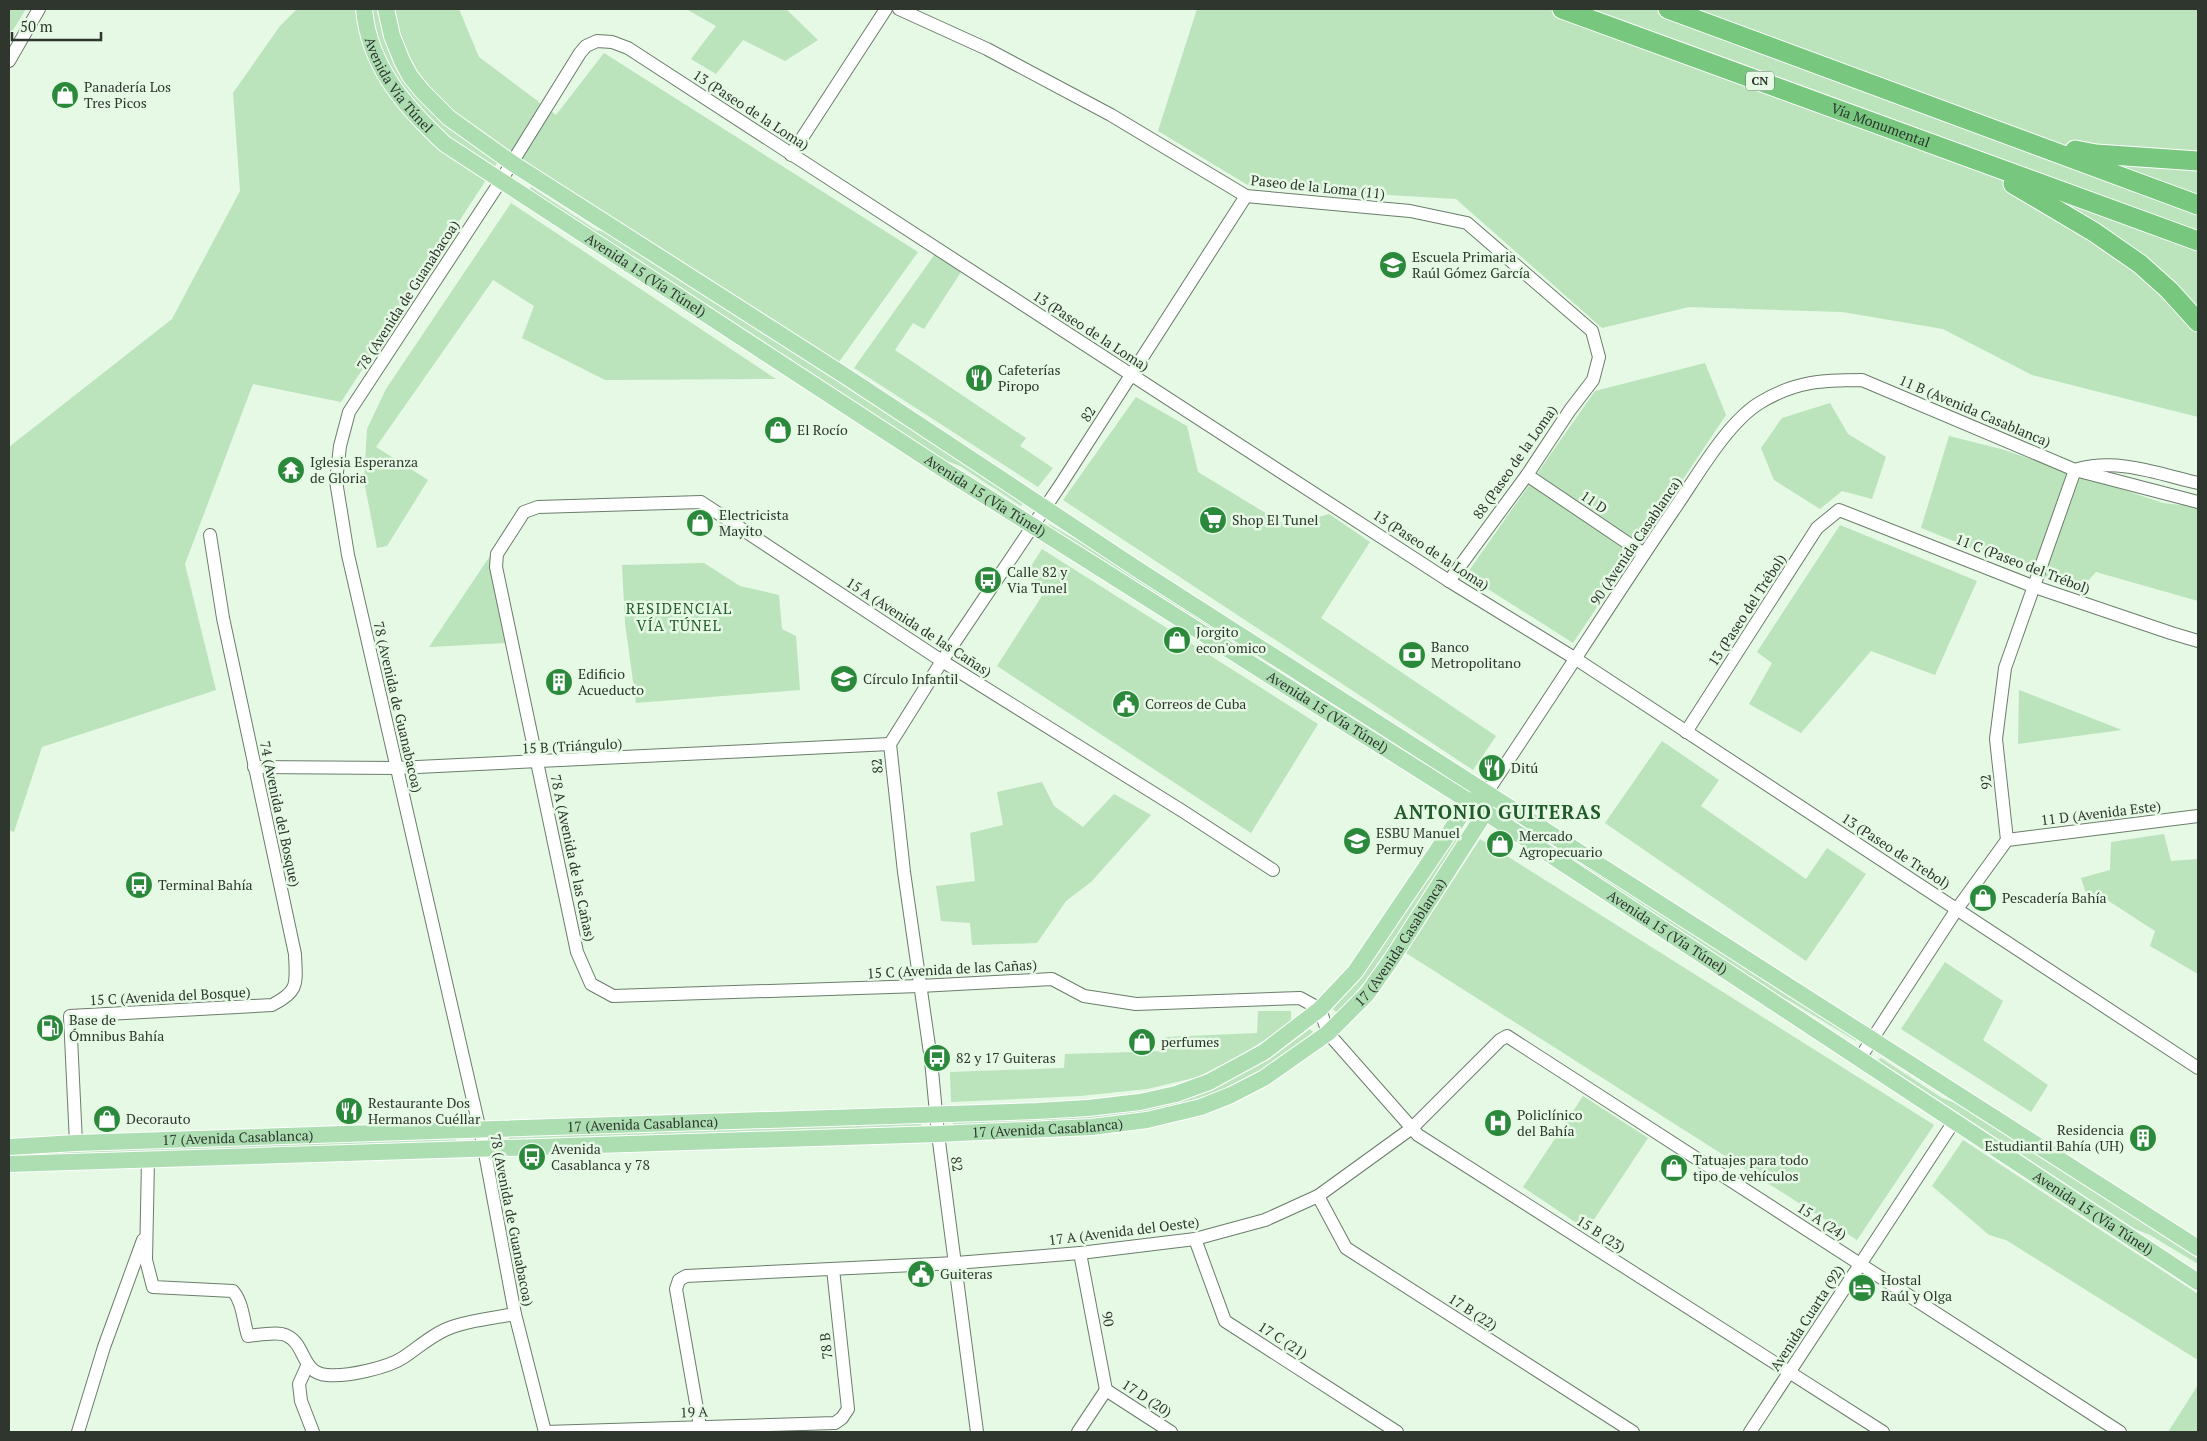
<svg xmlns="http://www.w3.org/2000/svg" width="2207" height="1441" font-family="'PT Serif',serif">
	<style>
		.green { fill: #bbe3bc }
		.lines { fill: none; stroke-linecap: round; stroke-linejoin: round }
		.minor-casing { stroke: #6b7d6b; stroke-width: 14 }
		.major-casing { stroke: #fff; stroke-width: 18 }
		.highway-casing { stroke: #fff; stroke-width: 21 }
		.minor { stroke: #fff; stroke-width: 12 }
		.major { stroke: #addeb2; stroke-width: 16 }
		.highway { stroke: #77c87e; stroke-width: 19 }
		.labels { text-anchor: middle; stroke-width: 5; stroke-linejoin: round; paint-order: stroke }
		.shield { fill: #e5f9e5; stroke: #657065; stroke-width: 1 }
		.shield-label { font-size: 12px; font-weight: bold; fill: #2e362e }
		.street-label { font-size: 14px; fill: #2e362e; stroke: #e5f9e5 }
		.poi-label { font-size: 14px; fill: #2e362e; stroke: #e5f9e5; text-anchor: start }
		.neighbourhood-label { font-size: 15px; letter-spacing: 1px; fill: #215b29; stroke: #e5f9e5 }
		.district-label { font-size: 19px; font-weight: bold; letter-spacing: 1px; fill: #215b29; stroke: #e5f9e5 }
	</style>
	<rect width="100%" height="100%" fill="#e5f9e5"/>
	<g class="green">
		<path d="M 9,9 L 26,9 L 13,30 L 9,32 Z"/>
		<path d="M 297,9 L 459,9 L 479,57 L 556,115 L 604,53 L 918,252 L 839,362 L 503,154 L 341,402 L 253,384 L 185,564 L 216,690 L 42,747 L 14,832 L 9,830 L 9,447 L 172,319 L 240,191 L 233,93 L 280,26 Z"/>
		<path d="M 686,9 L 786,9 L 818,40 L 785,61 L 743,40 L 716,74 L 691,59 L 716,26 Z"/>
		<path d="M 1197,9 L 2198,9 L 2198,417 L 2032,375 L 1943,329 L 1842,312 L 1689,307 L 1602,328 L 1456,199 L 1251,187 L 1158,131 Z"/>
		<path d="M 531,187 L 596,230 L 608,232 L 1023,503 L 1021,506 L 960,466 L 933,456 L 529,190 Z"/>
		<path d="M 511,203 L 776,379 L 605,380 L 522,338 L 534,306 L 493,280 L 376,447 L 428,480 L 387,546 L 377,548 L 364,481 L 367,429 L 386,389 Z"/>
		<path d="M 935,254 L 961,272 L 924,329 L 913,323 L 895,350 L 1026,438 L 1020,446 L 1053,468 L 1038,487 L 854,368 Z"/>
		<path d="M 1705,363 L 1726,415 L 1573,643 L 1466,575 L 1595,391 Z"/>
		<path d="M 1136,397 L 1187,426 L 1198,472 L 1287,526 L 1329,514 L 1370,542 L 1321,618 L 1496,736 L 1473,770 L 1063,500 Z"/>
		<path d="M 1830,403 L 1848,434 L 1886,457 L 1872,499 L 1842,491 L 1820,509 L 1774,480 L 1761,448 L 1782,418 Z"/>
		<path d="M 1949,436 L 2001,449 L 2163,503 L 2198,507 L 2198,601 L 2096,572 L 2079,591 L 1921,528 Z"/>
		<path d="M 1049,524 L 1129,571 L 1393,742 L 1384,740 L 1167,600 L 1049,526 Z"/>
		<path d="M 1840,525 L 1977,581 L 1935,675 L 1871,651 L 1801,733 L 1749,704 L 1772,663 L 1757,652 Z"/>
		<path d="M 1042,549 L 1318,724 L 1251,833 L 997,666 L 1047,588 L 1026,574 Z"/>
		<path d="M 490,556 L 506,643 L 429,647 Z"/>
		<path d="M 704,563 L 740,586 L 779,595 L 782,629 L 796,636 L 800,690 L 636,703 L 625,623 L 622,565 Z"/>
		<path d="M 2019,690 L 2122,730 L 2018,744 Z"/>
		<path d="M 1662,741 L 1719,780 L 1701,806 L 1806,879 L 1827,848 L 1866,874 L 1806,961 L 1605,823 Z"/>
		<path d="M 1042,782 L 1054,806 L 1083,827 L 1114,794 L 1151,815 L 1091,882 L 1066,901 L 1037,943 L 972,945 L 970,923 L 941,921 L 936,886 L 975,881 L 970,833 L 1003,825 L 997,792 Z"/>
		<path d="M 1493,808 L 1565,854 L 1572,855 L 1856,1038 L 1856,1041 L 1788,1000 L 1772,994 Z"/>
		<path d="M 2164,834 L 2171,861 L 2198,859 L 2198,974 L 2150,946 L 2155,931 L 2104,898 L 2088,900 L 2081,878 L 2110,870 L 2111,842 Z"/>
		<path d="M 1453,838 L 1458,841 L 1371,975 L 1337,1013 L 1333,1009 L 1369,967 Z"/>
		<path d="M 1480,839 L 1934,1125 L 1857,1240 L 1406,953 Z"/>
		<path d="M 1945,962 L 2003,1001 L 1983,1040 L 2048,1085 L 2031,1112 L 1901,1029 Z"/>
		<path d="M 1258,1011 L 1291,1011 L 1291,1023 L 1238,1057 L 1198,1077 L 1147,1089 L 1080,1096 L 951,1102 L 950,1072 L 1064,1068 L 1065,1054 L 1166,1051 L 1165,1037 L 1257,1033 Z"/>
		<path d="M 1310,1029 L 1313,1032 C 1300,1043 1286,1057 1271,1065 C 1168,1126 1068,1121 953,1125 L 953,1119 L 1046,1115 L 1227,1081 L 1270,1059 Z"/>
		<path d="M 1881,1058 L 1942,1098 L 1963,1106 L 2198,1259 L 2198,1264 L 2150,1235 L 2135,1229 L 1878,1060 Z"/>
		<path d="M 1583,1096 L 1648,1138 L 1587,1230 L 1523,1187 Z"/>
		<path d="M 921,1121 L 921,1126 L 509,1139 L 509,1133 Z"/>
		<path d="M 455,1135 L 456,1142 L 31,1159 L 30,1153 Z"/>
		<path d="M 1963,1140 L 2198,1294 L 2198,1360 L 2006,1240 L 1989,1235 L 1932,1186 Z"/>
		<path d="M 2198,1385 L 2198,1432 L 2168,1432 Z"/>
	</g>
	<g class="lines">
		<g class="minor-casing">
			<g id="minor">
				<path d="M 899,9 L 987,49 L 1111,115 L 1246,196 L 1410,211 L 1467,223 L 1592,331 L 1599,357 L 1593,380 L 1570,410 L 1527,475 L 1449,581"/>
				<path d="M 9,61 L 39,9"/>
				<path d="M 791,155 L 886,9"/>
				<path d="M 2078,469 C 2118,458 2159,474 2198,483"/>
				<path d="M 1527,475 L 1644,554"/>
				<path d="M 1686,732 L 1817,528 L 1839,510 L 2035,587 L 2171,633 L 2198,641"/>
				<path d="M 254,767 L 397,768 L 890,744"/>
				<path d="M 1487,792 C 1550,699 1610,604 1673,511 C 1696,478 1727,422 1761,402 C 1796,381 1823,380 1862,380 L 2075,470 L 2198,502"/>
				<path d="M 2007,840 L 2198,816"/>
				<path d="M 1273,870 L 1184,812 L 942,661 L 701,502 L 538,507 L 524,512 L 497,554 L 496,567 L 577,952 L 591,984 L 613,996 L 920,986 L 1052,979 L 1084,996 L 1136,1004 L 1300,998 L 1320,1009 L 1328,1033 L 1418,1135 L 1883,1432"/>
				<path d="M 1860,1058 L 1957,909 L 2007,840 L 1996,739 L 2005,668 L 2075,470"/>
				<path d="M 76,1143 L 70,1016 L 272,1005 C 300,991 296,983 295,954 L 223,618 L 210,535"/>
				<path d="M 148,1160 L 146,1260 L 153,1287 L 233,1291 C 243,1303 243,1320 248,1336 C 258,1335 272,1332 282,1334 C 307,1340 299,1373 327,1375 C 346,1377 388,1368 404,1357 C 419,1347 434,1333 452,1327 C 472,1320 494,1318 515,1314"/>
				<path d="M 1318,1196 L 1346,1248 L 1633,1432"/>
				<path d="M 1195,1239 L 1225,1321 L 1397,1432"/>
				<path d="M 1080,1253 L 1106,1390"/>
				<path d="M 307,1366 L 299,1384 L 301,1401 L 313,1432"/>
				<path d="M 1106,1390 L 1171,1432"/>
				<path d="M 700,1426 L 676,1289 L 679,1280 L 686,1276 L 956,1263 L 1080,1253 L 1195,1239 L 1265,1220 L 1318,1196 L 1412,1128 L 1500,1040 L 1507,1036 L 2120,1432"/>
				<path d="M 78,1432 L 104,1347 L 143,1240"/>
				<path d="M 545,1432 L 515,1314 L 484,1148 L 348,555 L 336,481 L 340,446 L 349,412 L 500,182 L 580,53 L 586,46 L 597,41 L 612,42 L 628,48 L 1449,581 L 1576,659 L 2198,1068"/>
				<path d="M 545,1432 L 835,1423 L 842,1418 L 848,1409 L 833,1269"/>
				<path d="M 977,1432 L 938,1134 L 931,1060 L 904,872 L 890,744 L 942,661 L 1061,484 L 1246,196"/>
				<path d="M 1078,1432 L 1106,1390"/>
				<path d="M 1750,1432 L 1955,1120"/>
			</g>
		</g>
		<g class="major-casing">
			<g id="major">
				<path id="s1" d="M 364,9 C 369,66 405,107 445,144 L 949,473 L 1470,802 L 2198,1282"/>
				<path d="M 386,9 L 392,36 L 402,61 L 410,76 L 422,91 L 449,118 L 512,163 L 847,377 L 1137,569 L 2198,1248"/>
				<path id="s2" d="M 9,1147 L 76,1143 L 1037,1111 L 1088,1108 L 1140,1102 L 1176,1094 L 1209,1082 L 1264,1052 L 1320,1009 L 1355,972 L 1470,802 L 1480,796"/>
				<path id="s3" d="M 9,1164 L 938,1134 L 1092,1127 L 1147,1120 L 1201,1107 L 1231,1095 L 1264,1078 L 1328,1033 L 1367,994 L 1391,960 L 1483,816 L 1486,801"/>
			</g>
		</g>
		<g class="highway-casing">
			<g id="highway">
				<path id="s4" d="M 1562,9 L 2198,241"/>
				<path d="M 1668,9 L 2198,205"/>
				<path d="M 2075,150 L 2096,154 L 2198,161"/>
				<path d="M 2013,184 L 2094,232 L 2140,264 L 2169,290 L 2198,322"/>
			</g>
		</g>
		<use href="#minor" class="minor"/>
		<use href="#major" class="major"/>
		<use href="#highway" class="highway"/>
	</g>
	<defs>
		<g id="shop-disc" transform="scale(1.4375)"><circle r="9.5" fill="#2b893b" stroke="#e5f9e5"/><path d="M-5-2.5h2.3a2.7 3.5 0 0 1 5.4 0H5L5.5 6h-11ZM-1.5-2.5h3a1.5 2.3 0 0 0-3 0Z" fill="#fff"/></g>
		<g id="school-disc" transform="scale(1.4375)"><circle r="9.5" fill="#2b893b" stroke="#e5f9e5"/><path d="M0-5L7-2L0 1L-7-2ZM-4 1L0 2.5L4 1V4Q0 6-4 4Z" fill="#fff"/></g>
		<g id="restaurant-disc" transform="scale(1.4375)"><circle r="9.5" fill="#2b893b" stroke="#e5f9e5"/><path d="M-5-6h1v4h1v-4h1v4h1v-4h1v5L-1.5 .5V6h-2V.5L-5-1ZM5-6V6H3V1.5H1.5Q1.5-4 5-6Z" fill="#fff"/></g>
		<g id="temple-disc" transform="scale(1.4375)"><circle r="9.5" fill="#2b893b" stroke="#e5f9e5"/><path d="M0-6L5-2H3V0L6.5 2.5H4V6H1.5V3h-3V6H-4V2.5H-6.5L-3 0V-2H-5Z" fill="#fff"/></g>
		<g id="supermarket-disc" transform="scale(1.4375)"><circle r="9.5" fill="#2b893b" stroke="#e5f9e5"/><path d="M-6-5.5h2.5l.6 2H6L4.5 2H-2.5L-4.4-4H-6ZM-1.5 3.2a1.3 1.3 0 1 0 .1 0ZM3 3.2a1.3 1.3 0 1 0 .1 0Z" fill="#fff"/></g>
		<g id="bus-disc" transform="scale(1.4375)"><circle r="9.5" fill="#2b893b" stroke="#e5f9e5"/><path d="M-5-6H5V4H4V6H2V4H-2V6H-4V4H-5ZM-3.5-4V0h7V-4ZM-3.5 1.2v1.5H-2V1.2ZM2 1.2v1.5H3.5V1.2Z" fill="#fff"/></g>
		<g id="bank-disc" transform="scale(1.4375)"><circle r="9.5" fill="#2b893b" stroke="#e5f9e5"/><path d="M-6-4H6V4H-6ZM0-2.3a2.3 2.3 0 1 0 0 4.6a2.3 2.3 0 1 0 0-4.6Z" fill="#fff"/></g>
		<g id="building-disc" transform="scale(1.4375)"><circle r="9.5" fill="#2b893b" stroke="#e5f9e5"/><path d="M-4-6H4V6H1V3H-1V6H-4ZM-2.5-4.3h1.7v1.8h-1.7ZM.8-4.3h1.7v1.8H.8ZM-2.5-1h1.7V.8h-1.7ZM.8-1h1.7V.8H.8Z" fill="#fff"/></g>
		<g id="civic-disc" transform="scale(1.4375)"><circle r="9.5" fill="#2b893b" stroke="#e5f9e5"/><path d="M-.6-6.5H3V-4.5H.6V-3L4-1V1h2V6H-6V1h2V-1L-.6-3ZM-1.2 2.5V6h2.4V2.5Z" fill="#fff"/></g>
		<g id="fuel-disc" transform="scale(1.4375)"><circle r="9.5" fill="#2b893b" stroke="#e5f9e5"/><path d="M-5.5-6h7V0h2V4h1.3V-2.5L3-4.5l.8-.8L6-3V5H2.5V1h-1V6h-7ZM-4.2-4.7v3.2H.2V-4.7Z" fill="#fff"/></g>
		<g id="hospital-disc" transform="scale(1.4375)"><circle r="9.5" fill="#2b893b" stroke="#e5f9e5"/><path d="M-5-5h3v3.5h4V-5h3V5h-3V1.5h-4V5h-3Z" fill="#fff"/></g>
		<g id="hotel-disc" transform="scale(1.4375)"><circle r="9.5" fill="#2b893b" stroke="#e5f9e5"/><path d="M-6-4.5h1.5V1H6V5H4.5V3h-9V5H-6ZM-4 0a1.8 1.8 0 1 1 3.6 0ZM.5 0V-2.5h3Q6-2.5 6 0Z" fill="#fff"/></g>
	</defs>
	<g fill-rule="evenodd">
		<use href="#shop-disc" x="65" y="95"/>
		<use href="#school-disc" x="1393" y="265"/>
		<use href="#restaurant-disc" x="979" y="378"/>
		<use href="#shop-disc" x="778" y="430"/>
		<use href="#temple-disc" x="291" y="470"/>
		<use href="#supermarket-disc" x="1213" y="520"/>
		<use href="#shop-disc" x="700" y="523"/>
		<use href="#bus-disc" x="988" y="580"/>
		<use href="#shop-disc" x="1177" y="640"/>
		<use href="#bank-disc" x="1412" y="655"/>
		<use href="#school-disc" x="844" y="679"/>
		<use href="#building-disc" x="559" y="682"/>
		<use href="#civic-disc" x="1126" y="704"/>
		<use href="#restaurant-disc" x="1492" y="768"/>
		<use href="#school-disc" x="1357" y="841"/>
		<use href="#shop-disc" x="1500" y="844"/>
		<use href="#bus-disc" x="139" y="885"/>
		<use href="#shop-disc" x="1983" y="898"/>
		<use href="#fuel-disc" x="50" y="1028"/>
		<use href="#shop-disc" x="1142" y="1042"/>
		<use href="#bus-disc" x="937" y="1058"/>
		<use href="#restaurant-disc" x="349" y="1111"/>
		<use href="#shop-disc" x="107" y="1119"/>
		<use href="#hospital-disc" x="1498" y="1123"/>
		<use href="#building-disc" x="2143" y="1138"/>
		<use href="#bus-disc" x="532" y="1157"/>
		<use href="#shop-disc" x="1674" y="1168"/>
		<use href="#civic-disc" x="921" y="1274"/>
		<use href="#hotel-disc" x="1862" y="1288"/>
	</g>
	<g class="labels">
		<rect class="shield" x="1746" y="71.5" width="28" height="19" rx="4"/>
		<g class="shield-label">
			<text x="1760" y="85">CN</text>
		</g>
		<g class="street-label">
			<text dy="5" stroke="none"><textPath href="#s1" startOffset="85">Avenida Vía Túnel</textPath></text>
			<text transform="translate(751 110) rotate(33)" y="5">13 (Paseo de la Loma)</text>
			<text dy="5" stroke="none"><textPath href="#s4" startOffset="339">Vía Monumental</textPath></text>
			<text transform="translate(1318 187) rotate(6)" y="5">Paseo de la Loma (11)</text>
			<text dy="5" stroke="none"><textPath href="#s1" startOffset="401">Avenida 15 (Vía Túnel)</textPath></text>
			<text transform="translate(408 295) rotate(-57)" y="5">78 (Avenida de Guanabacoa)</text>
			<text transform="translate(1091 331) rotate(33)" y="5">13 (Paseo de la Loma)</text>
			<text transform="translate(1975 411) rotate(23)" y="5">11 B (Avenida Casablanca)</text>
			<text transform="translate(1088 414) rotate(-57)" y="5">82</text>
			<text transform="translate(1515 462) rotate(-55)" y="5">88 (Paseo de la Loma)</text>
			<text dy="5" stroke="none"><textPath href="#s1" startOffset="806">Avenida 15 (Vía Túnel)</textPath></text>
			<text transform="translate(1594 502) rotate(34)" y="5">11 D</text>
			<text transform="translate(1636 541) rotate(-56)" y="5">90 (Avenida Casablanca)</text>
			<text transform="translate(1431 550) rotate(33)" y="5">13 (Paseo de la Loma)</text>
			<text transform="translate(2023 564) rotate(21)" y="5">11 C (Paseo del Trébol)</text>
			<text transform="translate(1747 610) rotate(-57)" y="5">13 (Paseo del Trébol)</text>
			<text transform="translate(919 627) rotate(33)" y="5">15 A (Avenida de las Cañas)</text>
			<text transform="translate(398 707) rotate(77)" y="5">78 (Avenida de Guanabacoa)</text>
			<text dy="5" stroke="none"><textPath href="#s1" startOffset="1211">Avenida 15 (Vía Túnel)</textPath></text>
			<text transform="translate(572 746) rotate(-3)" y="5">15 B (Triángulo)</text>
			<text transform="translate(877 766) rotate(-96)" y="5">82</text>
			<text transform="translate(1986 782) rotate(-96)" y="5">92</text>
			<text transform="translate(2101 813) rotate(-7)" y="5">11 D (Avenida Este)</text>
			<text transform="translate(280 814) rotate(78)" y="5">74 (Avenida del Bosque)</text>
			<text transform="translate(1896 851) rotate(33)" y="5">13 (Paseo de Trebol)</text>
			<text transform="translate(573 858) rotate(78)" y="5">78 A (Avenida de las Cañas)</text>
			<text dy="5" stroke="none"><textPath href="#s1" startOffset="1616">Avenida 15 (Vía Túnel)</textPath></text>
			<text dy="5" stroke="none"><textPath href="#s3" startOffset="1459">17 (Avenida Casablanca)</textPath></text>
			<text transform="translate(952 969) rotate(-3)" y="5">15 C (Avenida de las Cañas)</text>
			<text transform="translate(170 996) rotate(-3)" y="5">15 C (Avenida del Bosque)</text>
			<text dy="5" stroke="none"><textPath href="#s2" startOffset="634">17 (Avenida Casablanca)</textPath></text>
			<text dy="5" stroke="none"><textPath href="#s3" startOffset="1039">17 (Avenida Casablanca)</textPath></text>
			<text dy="5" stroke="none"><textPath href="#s2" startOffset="229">17 (Avenida Casablanca)</textPath></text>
			<text transform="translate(957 1164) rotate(82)" y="5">82</text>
			<text dy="5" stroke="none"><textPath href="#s1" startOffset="2126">Avenida 15 (Vía Túnel)</textPath></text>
			<text transform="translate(512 1220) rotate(79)" y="5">78 (Avenida de Guanabacoa)</text>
			<text transform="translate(1822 1221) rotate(33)" y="5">15 A (24)</text>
			<text transform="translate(1124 1231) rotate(-7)" y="5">17 A (Avenida del Oeste)</text>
			<text transform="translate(1601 1234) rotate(33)" y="5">15 B (23)</text>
			<text transform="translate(1473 1312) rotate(33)" y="5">17 B (22)</text>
			<text transform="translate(1807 1318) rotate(-57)" y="5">Avenida Cuarta (92)</text>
			<text transform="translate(1108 1319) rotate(79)" y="5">90</text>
			<text transform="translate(1283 1340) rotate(33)" y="5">17 C (21)</text>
			<text transform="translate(826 1346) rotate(-96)" y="5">78 B</text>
			<text transform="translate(1147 1398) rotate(33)" y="5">17 D (20)</text>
			<text transform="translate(694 1412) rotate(-2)" y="5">19 A</text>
		</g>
		<g class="poi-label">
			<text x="84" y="92">Panadería Los<tspan x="84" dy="16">Tres Picos</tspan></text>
			<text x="1412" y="262">Escuela Primaria<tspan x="1412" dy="16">Raúl Gómez García</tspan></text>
			<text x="998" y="375">Cafeterías<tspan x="998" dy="16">Piropo</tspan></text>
			<text x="797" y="435">El Rocío</text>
			<text x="310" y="467">Iglesia Esperanza<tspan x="310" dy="16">de Gloria</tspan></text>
			<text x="719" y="520">Electricista<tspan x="719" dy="16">Mayito</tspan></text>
			<text x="1232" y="525">Shop El Tunel</text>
			<text x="1007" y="577">Calle 82 y<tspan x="1007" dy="16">Via Tunel</tspan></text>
			<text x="1196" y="637">Jorgito<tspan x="1196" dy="16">econ'omico</tspan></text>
			<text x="1431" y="652">Banco<tspan x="1431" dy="16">Metropolitano</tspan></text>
			<text x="578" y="679">Edificio<tspan x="578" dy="16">Acueducto</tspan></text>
			<text x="863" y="684">Círculo Infantil</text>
			<text x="1145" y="709">Correos de Cuba</text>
			<text x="1511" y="773">Ditú</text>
			<text x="1376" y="838">ESBU Manuel<tspan x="1376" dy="16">Permuy</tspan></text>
			<text x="1519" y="841">Mercado<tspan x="1519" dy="16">Agropecuario</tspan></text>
			<text x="158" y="890">Terminal Bahía</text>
			<text x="2002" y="903">Pescadería Bahía</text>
			<text x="69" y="1025">Base de<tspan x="69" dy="16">Ómnibus Bahía</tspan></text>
			<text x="1161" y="1047">perfumes</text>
			<text x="956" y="1063">82 y 17 Guiteras</text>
			<text x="368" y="1108">Restaurante Dos<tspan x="368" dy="16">Hermanos Cuéllar</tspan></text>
			<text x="1517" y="1120">Policlínico<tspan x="1517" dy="16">del Bahía</tspan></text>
			<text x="126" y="1124">Decorauto</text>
			<text x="2124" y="1135" text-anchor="end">Residencia<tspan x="2124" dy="16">Estudiantil Bahía (UH)</tspan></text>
			<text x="551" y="1154">Avenida<tspan x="551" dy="16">Casablanca y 78</tspan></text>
			<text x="1693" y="1165">Tatuajes para todo<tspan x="1693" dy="16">tipo de vehículos</tspan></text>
			<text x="940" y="1279">Guiteras</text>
			<text x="1881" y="1285">Hostal<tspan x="1881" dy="16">Raúl y Olga</tspan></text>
		</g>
		<g class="neighbourhood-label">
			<text x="679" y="614">RESIDENCIAL<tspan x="679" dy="17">VÍA TÚNEL</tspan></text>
		</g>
		<g class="district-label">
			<text x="1498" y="819">ANTONIO GUITERAS</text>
		</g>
	</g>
	<rect width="2207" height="1441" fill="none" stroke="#2e362e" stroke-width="20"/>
	<path d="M12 32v8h89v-8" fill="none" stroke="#2e362e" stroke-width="2.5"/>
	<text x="20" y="32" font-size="15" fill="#2e362e" stroke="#e5f9e5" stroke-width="4" paint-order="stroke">50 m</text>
</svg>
